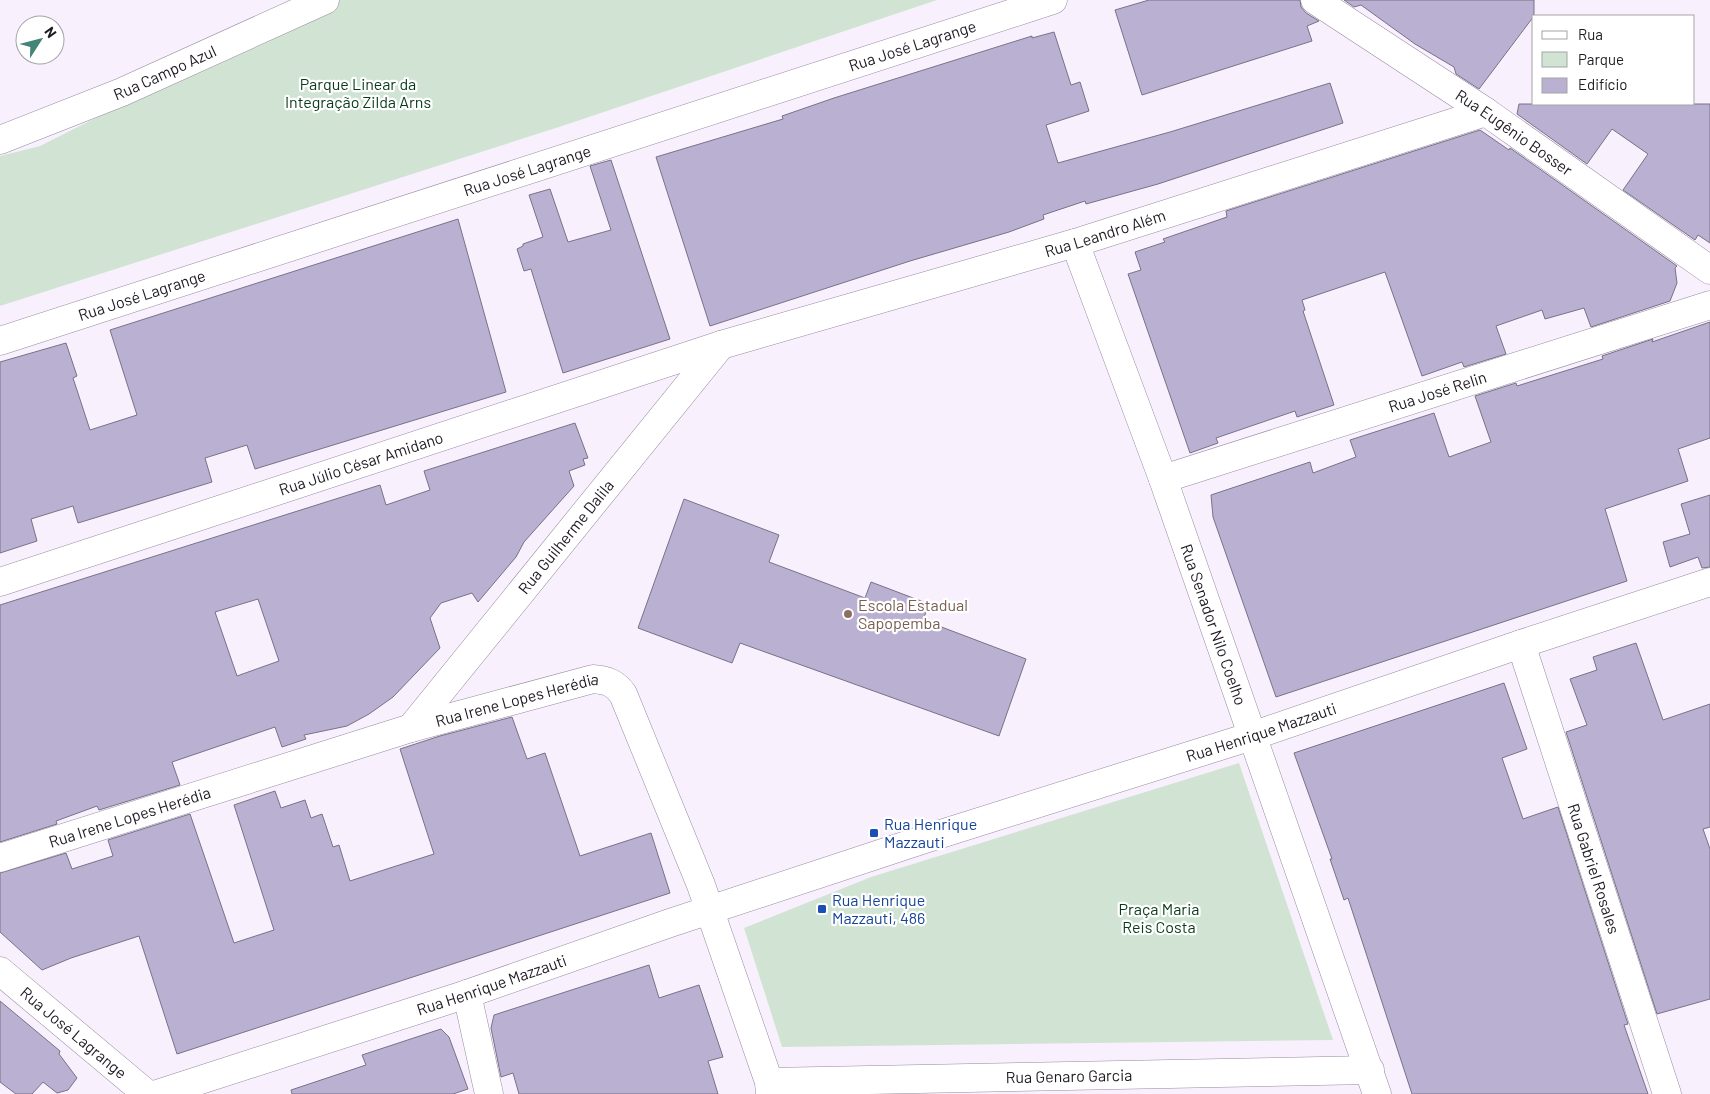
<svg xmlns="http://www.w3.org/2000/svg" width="1710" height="1094" font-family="Barlow,sans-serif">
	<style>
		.green { fill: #d1e4d4 }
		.building { fill: #bab0d1; stroke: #787288; fill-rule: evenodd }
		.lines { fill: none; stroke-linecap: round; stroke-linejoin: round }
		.street-casing { stroke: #988a9f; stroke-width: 29 }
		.street { stroke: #fff; stroke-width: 28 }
		.education-dot { fill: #8d6e63; stroke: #fff; stroke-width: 2 }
		.transit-dot { fill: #1a4fb4; stroke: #fff; stroke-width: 2 }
		.labels { text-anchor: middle; stroke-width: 4.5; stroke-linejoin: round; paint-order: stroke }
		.street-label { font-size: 16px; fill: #1f1921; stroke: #fff }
		.park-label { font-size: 16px; fill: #083a1a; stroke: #fff }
		.education-label { font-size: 16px; fill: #785e54; stroke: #fff; text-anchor: start }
		.transit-label { font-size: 16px; fill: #164399; stroke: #fff; text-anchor: start }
	</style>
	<rect width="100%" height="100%" fill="#f9f0fe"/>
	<g class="green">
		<path d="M 339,0 L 937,0 L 562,126 L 0,306 L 0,156 L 40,146 L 294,18 Z"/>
		<path d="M 1239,763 L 1333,1040 L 782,1047 L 744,928 L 871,877 Z"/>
	</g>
	<g class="building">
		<path d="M 1149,0 L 1300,0 L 1301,7 L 1306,13 L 1319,21 L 1307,26 L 1312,41 L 1142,95 L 1115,10 Z"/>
		<path d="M 1344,0 L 1534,0 L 1534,16 L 1479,89 L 1456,74 L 1454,67 L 1415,44 L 1361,5 L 1354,7 Z"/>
		<path d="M 1054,32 L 1071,85 L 1080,82 L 1089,111 L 1046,125 L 1058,163 L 1170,132 L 1330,83 L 1343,123 L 1158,184 L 1086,204 L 1085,201 L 1043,215 L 1044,219 L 1009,232 L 910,261 L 710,326 L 656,157 L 783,119 L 782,116 L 834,98 L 1032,36 L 1032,38 Z"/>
		<path d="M 1519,104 L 1710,104 L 1710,243 L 1698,235 L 1695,240 L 1623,190 L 1648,154 L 1612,129 L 1587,164 L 1517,114 Z"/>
		<path d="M 1480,130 L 1509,150 L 1510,148 L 1677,266 L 1675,268 L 1677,283 L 1670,301 L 1591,327 L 1584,308 L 1545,319 L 1542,310 L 1496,326 L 1506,354 L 1464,367 L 1462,362 L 1422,376 L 1385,272 L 1302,300 L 1305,310 L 1303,311 L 1334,405 L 1297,417 L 1295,411 L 1216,438 L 1218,443 L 1190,453 L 1128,274 L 1141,270 L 1135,252 L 1165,242 L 1163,239 L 1227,217 L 1226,211 Z"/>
		<path d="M 611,160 L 670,339 L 563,373 L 531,269 L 524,271 L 517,249 L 523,246 L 523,244 L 543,237 L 529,195 L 550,189 L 568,242 L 611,230 L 590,166 Z"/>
		<path d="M 458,219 L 506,392 L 255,469 L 247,445 L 205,458 L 212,482 L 78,523 L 73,506 L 31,519 L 37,541 L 0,553 L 0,362 L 66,343 L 77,376 L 73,378 L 90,430 L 137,415 L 110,330 Z"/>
		<path d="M 1710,322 L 1710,438 L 1678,449 L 1688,481 L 1605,509 L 1627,581 L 1276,697 L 1213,517 L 1211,495 L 1310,462 L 1313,473 L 1356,457 L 1350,440 L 1434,413 L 1449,457 L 1491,442 L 1475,396 L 1516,383 L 1517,386 L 1603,359 L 1602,356 L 1653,339 L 1652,342 Z"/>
		<path d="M 575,423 L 588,458 L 583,459 L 585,465 L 569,471 L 574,486 L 524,542 L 516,557 L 478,602 L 472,593 L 441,603 L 430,618 L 440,648 L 393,697 L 369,714 L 347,726 L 304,735 L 306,739 L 282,747 L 275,727 L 172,762 L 180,785 L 99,810 L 97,806 L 56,821 L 57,824 L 0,842 L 0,605 L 380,485 L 386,505 L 430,490 L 424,471 ZM 258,599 L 279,661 L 237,676 L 215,612 Z"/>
		<path d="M 1710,495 L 1710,567 L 1702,568 L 1698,557 L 1670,567 L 1663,542 L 1690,534 L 1681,504 Z"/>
		<path d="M 684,499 L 779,535 L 769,562 L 865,598 L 871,582 L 929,604 L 923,620 L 1026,659 L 999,736 L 740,643 L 732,663 L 638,628 Z"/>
		<path d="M 1636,643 L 1663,720 L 1710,704 L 1710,827 L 1703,829 L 1710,849 L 1710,999 L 1657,1014 L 1566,732 L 1587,725 L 1570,679 L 1597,670 L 1593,657 Z"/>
		<path d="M 1504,683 L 1527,749 L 1502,758 L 1523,819 L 1558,807 L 1628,1024 L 1624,1025 L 1648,1094 L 1412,1094 L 1348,898 L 1344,900 L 1330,859 L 1332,859 L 1294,753 Z"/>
		<path d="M 512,717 L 527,759 L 545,753 L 580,856 L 651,833 L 670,893 L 177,1054 L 139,936 L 71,958 L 42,970 L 0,932 L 0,873 L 66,853 L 72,869 L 113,856 L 108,840 L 190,814 L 234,943 L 274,930 L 234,805 L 275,791 L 281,808 L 305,800 L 311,818 L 322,814 L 333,847 L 339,845 L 350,881 L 393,867 L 434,854 L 400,749 L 440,736 Z"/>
		<path d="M 649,965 L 659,998 L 699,985 L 723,1057 L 708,1061 L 718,1094 L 519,1094 L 513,1073 L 501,1077 L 491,1028 L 494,1015 Z"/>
		<path d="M 0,1001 L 60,1051 L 59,1054 L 77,1078 L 68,1090 L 57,1093 L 43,1082 L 32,1094 L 16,1094 L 0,1082 Z"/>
		<path d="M 441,1029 L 449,1037 L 468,1089 L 453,1094 L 292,1094 L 291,1090 L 366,1065 L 362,1055 Z"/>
	</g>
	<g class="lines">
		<g class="street-casing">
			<g id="street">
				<path id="s1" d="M 1315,0 L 1486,112 L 1710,270"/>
				<path id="s2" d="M 0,140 L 122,92 L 325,0"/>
				<path id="s3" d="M 1075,243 L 1163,479 L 1377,1094"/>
				<path id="s4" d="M 0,341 L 1053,0"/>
				<path id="s5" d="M 1163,479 L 1710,305"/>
				<path id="s6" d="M 0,582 L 721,345 L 1075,243 L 1486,112"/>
				<path id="s7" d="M 1521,644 L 1667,1094"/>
				<path id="s8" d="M 411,728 L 721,345"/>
				<path id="s9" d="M 0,858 L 411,728 L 593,679 C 607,680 615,683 623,694 L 701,885 L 769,1082 L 770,1094"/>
				<path id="s10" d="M 0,971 L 147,1094"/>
				<path d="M 467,994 L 489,1094"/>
				<path id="s11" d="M 769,1082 L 1370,1070"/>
				<path id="s12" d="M 157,1094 L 467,994 L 670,923 L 928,838 L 1252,736 L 1521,644 L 1710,582"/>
			</g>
		</g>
		<use href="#street" class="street"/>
	</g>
	<circle class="education-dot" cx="848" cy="614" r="5"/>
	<g class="transit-dot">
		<rect x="869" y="828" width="10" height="10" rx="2.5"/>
		<rect x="817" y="904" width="10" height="10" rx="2.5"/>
	</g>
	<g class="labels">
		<g class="street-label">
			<text dy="6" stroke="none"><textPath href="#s4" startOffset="959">Rua José Lagrange</textPath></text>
			<text dy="6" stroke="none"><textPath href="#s2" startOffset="178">Rua Campo Azul</textPath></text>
			<text dy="6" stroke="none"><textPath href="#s1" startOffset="239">Rua Eugênio Bosser</textPath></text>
			<text dy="6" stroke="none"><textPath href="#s4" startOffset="554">Rua José Lagrange</textPath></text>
			<text dy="6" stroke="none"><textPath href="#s6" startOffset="1159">Rua Leandro Além</textPath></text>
			<text dy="6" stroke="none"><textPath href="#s4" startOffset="149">Rua José Lagrange</textPath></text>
			<text dy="6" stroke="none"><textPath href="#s5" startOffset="288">Rua José Relin</textPath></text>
			<text dy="6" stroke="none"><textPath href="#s6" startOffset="380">Rua Júlio César Amidano</textPath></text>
			<text dy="6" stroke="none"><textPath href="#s8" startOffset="246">Rua Guilherme Dalila</textPath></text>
			<text dy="6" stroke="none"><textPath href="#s3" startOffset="406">Rua Senador Nilo Coelho</textPath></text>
			<text dy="6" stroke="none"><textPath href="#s9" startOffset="541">Rua Irene Lopes Herédia</textPath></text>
			<text dy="6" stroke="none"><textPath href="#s12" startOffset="1162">Rua Henrique Mazzauti</textPath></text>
			<text dy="6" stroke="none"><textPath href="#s9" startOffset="136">Rua Irene Lopes Herédia</textPath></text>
			<text dy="6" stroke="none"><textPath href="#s7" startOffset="236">Rua Gabriel Rosales</textPath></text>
			<text dy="6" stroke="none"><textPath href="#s12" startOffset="352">Rua Henrique Mazzauti</textPath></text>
			<text dy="6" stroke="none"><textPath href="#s10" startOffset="96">Rua José Lagrange</textPath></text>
			<text dy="6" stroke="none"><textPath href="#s11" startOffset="300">Rua Genaro Garcia</textPath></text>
		</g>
		<g class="park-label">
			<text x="358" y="90">Parque Linear da<tspan x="358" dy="18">Integração Zilda Arns</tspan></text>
			<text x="1159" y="915">Praça Maria<tspan x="1159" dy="18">Reis Costa</tspan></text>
		</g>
		<g class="education-label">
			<text x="858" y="611">Escola Estadual<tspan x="858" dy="18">Sapopemba</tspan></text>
		</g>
		<g class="transit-label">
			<text x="884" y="830">Rua Henrique<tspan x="884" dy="18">Mazzauti</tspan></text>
			<text x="832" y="906">Rua Henrique<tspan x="832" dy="18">Mazzauti, 486</tspan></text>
		</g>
	</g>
	<rect x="1532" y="15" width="162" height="90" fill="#ffffff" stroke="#a5a3a6"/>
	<rect x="1542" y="31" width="25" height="8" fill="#ffffff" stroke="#a5a3a6"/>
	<text x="1578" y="40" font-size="15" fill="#1f1921">Rua</text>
	<rect x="1542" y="52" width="25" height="15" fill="#d1e4d4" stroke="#a5a3a6"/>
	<text x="1578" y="65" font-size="15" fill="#1f1921">Parque</text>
	<rect x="1542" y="78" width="25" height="15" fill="#bab0d1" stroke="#a5a3a6"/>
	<text x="1578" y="90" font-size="15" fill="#1f1921">Edifício</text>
	<g transform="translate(40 40) rotate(54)"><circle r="24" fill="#ffffff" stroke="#a5a3a6"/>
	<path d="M0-4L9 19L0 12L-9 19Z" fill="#428476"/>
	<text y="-8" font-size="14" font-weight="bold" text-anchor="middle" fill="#1f1921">N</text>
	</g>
</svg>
